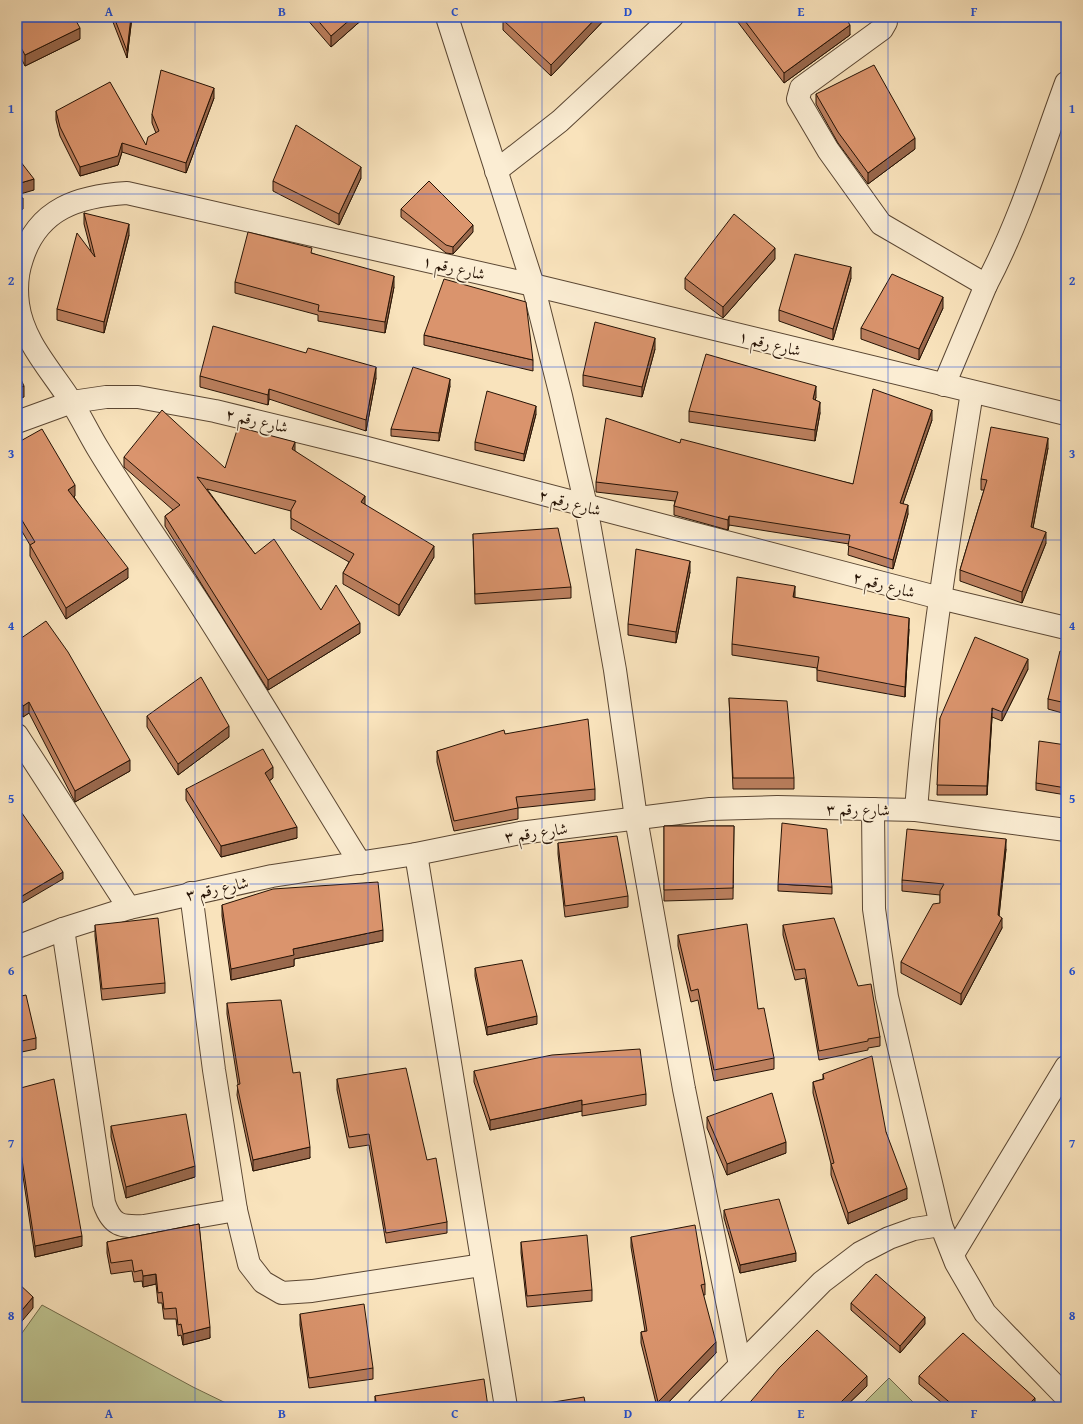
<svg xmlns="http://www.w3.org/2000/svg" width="1083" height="1424" font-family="'Gentium Book Plus',Amiri,serif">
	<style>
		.green { fill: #bec491; stroke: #726c4b }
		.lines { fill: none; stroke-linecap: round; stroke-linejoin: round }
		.minor-casing { stroke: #5b4733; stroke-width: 24 }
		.minor { stroke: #fbedd3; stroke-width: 22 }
		.wall { fill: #bb7f5e; stroke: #261305 }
		.shaded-wall { fill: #99684c; stroke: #261305 }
		.building { fill: #da946d; stroke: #261305 }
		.grid { fill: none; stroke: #1d4ed8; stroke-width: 1; stroke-opacity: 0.55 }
		.labels { text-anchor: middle; stroke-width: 3.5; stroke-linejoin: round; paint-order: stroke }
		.street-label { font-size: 16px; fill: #261305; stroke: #fbedd3 }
		.neatline { fill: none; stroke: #1d4ed8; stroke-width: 1.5 }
		.grid-label { font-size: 13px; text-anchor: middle; font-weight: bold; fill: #1d4ed8 }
	</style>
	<rect width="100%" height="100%" fill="#f9e3bc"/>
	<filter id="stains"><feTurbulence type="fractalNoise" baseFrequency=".005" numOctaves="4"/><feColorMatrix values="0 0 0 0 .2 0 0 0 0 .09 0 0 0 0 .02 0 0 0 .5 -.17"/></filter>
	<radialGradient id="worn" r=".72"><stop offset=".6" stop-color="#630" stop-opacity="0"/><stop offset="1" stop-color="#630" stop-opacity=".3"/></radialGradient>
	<g class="green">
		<path d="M 42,1305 L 193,1387 L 234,1407 L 17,1407 L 17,1340 Z"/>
		<path d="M 889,1378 L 918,1407 L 860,1407 Z"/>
	</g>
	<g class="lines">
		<g class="minor-casing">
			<g id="minor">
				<path d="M 447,17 L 533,285 L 561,396 L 586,506 L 615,670 L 636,818 L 684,1089 L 740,1365"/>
				<path d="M 886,17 L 886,22 L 882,29 L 801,88 L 798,99 L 828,150 L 881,224 L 986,285 L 944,385"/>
				<path d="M 496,171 L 560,121 L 672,17"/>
				<path d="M 986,285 C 1020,221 1041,151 1066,83"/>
				<path d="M 17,422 L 72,402 L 106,397 L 138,397 L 215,411 L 363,447 L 940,598 L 1066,628"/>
				<path d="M 17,735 L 129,908"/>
				<path d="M 873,809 L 874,909 L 887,997 L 941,1225 L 956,1263 L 985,1313 L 1066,1397"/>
				<path d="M 916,810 C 927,670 950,531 972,392"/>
				<path d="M 416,854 L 506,1407"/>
				<path d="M 360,863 C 307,778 256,692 203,609 C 168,554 130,502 97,447 C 88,432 81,417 72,403 C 52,371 23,342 18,304 C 16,288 17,273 22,259 C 38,208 79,196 127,193 L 533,285 L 1066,414"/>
				<path d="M 191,893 L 214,1070 L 236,1210 L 249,1264 L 263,1282 L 282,1293 L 312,1291 L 482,1265"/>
				<path d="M 63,929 L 104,1203 C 112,1226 121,1227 144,1226 L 236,1210"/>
				<path d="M 17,947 L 63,929 L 129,908 L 272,876 L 416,854 L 520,833 L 710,809 L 777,807 L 916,810 L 1066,830"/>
				<path d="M 953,1254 L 1066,1067"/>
				<path d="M 699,1407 L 822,1282 L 860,1253 L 889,1238 L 914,1229 L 941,1225"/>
			</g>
		</g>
		<use href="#minor" class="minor"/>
	</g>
	<g class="wall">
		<path d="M 17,17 L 80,39 L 25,66 L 17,50 Z"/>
		<path d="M 111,17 L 132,17 L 127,58 Z"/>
		<path d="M 305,17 L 365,17 L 331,47 Z"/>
		<path d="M 607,17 L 551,76 L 503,30 L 503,20 Z"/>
		<path d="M 734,17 L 845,17 L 850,35 L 784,83 Z"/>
		<path d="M 816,94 L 915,149 L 868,184 L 838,143 L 816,104 Z"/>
		<path d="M 214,98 L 186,173 L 122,152 L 118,165 L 80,176 L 60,136 L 56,120 L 56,111 L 146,145 L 156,133 L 152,123 L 152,114 Z"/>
		<path d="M 361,178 L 339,225 L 273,191 L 273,181 Z"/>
		<path d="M 401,209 L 473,232 L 453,254 L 446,253 L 401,217 Z"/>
		<path d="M 84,213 L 129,235 L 104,333 L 57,320 L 57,309 L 91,251 L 84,224 Z"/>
		<path d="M 312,253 L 394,287 L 385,333 L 318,321 L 318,315 L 235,293 L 235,282 Z"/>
		<path d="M 775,259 L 723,318 L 685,289 L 685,278 Z"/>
		<path d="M 851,278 L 833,340 L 779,321 L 779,310 Z"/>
		<path d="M 943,308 L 919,360 L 861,339 L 861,328 Z"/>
		<path d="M 424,335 L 533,360 L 533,371 L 424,345 Z"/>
		<path d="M 655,349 L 642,397 L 583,386 L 583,375 Z"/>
		<path d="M 200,376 L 376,378 L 366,431 L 269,399 L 268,405 L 200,387 Z"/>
		<path d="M 450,386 L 439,441 L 391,436 L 391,429 Z"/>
		<path d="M 816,397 L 815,400 L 820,413 L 815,441 L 689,422 L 689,411 Z"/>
		<path d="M 536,414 L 524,461 L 475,450 L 475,442 Z"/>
		<path d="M 932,420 L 903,503 L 908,514 L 893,569 L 848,555 L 849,544 L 729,525 L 728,530 L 674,515 L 674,506 L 675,501 L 596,492 L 596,482 L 680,443 L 853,484 Z"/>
		<path d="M 17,443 L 75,496 L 74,497 L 128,578 L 66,619 L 30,556 L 30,545 L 17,523 Z"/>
		<path d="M 1048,448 L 1033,528 L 1046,543 L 1022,603 L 960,581 L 960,570 L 984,490 L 981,490 L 981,479 Z"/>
		<path d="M 295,451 L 434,557 L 399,616 L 343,584 L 343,573 L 349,562 L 291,529 L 291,511 L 207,489 L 255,554 L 321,610 L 360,633 L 268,690 L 165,526 L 165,516 L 173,510 L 124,467 L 124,457 L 225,468 Z"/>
		<path d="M 473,534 L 571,587 L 571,598 L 475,604 Z"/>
		<path d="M 690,572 L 676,643 L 628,635 L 628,624 Z"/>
		<path d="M 794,597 L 909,629 L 905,697 L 817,681 L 817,668 L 732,655 L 732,644 Z"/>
		<path d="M 17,641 L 130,771 L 75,802 L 29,713 L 23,717 L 17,707 Z"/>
		<path d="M 1066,652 L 1066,714 L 1048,709 L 1048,699 Z"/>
		<path d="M 1028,669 L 1002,721 L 992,717 L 987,795 L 937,795 L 940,718 Z"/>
		<path d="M 729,698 L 794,778 L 794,789 L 733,789 Z"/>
		<path d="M 147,716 L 229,737 L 178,775 L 147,727 Z"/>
		<path d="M 505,734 L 595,789 L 595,800 L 518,808 L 518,819 L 454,831 L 437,762 L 437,751 Z"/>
		<path d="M 1066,745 L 1066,795 L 1036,790 L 1036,783 Z"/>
		<path d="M 273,778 L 269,781 L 297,838 L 221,857 L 186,800 L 186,789 Z"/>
		<path d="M 664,826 L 734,826 L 733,899 L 664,901 Z"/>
		<path d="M 558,843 L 628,896 L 628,907 L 565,917 L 558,854 Z"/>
		<path d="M 1006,849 L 999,916 L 1002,928 L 961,1005 L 901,973 L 901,962 L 940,903 L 940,895 L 902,891 L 902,880 Z"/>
		<path d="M 778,884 L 832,887 L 832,894 L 778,891 Z"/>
		<path d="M 222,905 L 383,941 L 294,959 L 294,966 L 231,980 L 222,916 Z"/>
		<path d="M 95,925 L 165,983 L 165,993 L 102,1000 L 95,936 Z"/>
		<path d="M 783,925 L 858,986 L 880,1037 L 880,1046 L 868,1048 L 868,1050 L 819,1060 L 805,978 L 795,980 L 783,935 Z"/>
		<path d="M 678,935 L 758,1009 L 774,1058 L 774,1069 L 714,1081 L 698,1000 L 691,1002 L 678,946 Z"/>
		<path d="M 1066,955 L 1066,967 L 1064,966 L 1064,959 Z"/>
		<path d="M 475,968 L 537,1024 L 487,1035 L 475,976 Z"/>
		<path d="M 17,997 L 36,1038 L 36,1049 L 17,1053 Z"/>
		<path d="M 227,1003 L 293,1073 L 310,1158 L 253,1171 L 237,1095 L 238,1084 L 227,1014 Z"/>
		<path d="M 474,1071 L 646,1094 L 646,1105 L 582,1116 L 582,1111 L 490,1130 L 474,1082 Z"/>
		<path d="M 823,1074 L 886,1132 L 907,1199 L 848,1224 L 831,1175 L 831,1164 L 813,1093 L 813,1082 L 823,1079 Z"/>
		<path d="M 337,1079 L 427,1160 L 447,1222 L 447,1233 L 386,1243 L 369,1145 L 349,1148 L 337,1090 Z"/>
		<path d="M 17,1089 L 82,1246 L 35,1257 L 17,1136 Z"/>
		<path d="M 707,1117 L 786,1153 L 727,1175 L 707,1128 Z"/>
		<path d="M 111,1126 L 195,1177 L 126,1198 L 111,1137 Z"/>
		<path d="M 724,1210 L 796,1261 L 740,1273 L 724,1218 Z"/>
		<path d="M 199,1224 L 210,1338 L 183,1345 L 181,1335 L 178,1336 L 176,1319 L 164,1319 L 162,1303 L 158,1303 L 156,1284 L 143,1287 L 142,1281 L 134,1282 L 132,1271 L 111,1274 L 107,1253 L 107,1242 Z"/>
		<path d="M 631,1237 L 705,1284 L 705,1295 L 703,1295 L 716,1353 L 664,1407 L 657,1407 L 641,1343 L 641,1332 L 645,1331 L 631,1247 Z"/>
		<path d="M 521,1242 L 592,1290 L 592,1301 L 527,1307 L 521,1253 Z"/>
		<path d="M 851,1303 L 925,1324 L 900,1353 L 851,1310 Z"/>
		<path d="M 300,1314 L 373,1368 L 373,1379 L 309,1388 L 300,1325 Z"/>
		<path d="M 919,1376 L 1035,1406 L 1034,1407 L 947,1407 L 919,1384 Z"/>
		<path d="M 867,1386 L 845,1407 L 746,1407 Z"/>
		<path d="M 375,1396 L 488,1407 L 375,1407 Z"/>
	</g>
	<g class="shaded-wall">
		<path d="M 131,17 L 132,17 L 127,58 L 127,51 Z"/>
		<path d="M 353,17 L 365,17 L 331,47 L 331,36 Z"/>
		<path d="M 597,17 L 607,17 L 551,76 L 551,65 Z"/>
		<path d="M 850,25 L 850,35 L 784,83 L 784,73 Z"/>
		<path d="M 80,28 L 80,39 L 25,66 L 25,55 Z"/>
		<path d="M 214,88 L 214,98 L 186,173 L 186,163 Z"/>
		<path d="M 915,138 L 915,149 L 868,184 L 868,173 Z"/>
		<path d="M 122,143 L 122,152 L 118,165 L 80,176 L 80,167 Z"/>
		<path d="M 361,167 L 361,178 L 339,225 L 339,214 Z"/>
		<path d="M 34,179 L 34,190 L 17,195 L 17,184 Z"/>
		<path d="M 23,198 L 23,209 L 17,214 L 17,203 Z"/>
		<path d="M 129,224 L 129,235 L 104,333 L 104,322 Z"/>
		<path d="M 473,225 L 473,232 L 453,254 L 453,247 Z"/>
		<path d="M 775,248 L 775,259 L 723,318 L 723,307 Z"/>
		<path d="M 851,267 L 851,278 L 833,340 L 833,329 Z"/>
		<path d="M 394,276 L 394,287 L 385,333 L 385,322 Z"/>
		<path d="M 943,297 L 943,308 L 919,360 L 919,349 Z"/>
		<path d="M 655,338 L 655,349 L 642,397 L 642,387 Z"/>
		<path d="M 376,367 L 376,378 L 366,431 L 366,420 Z"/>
		<path d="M 450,379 L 450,386 L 439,441 L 439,433 Z"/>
		<path d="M 24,386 L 24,397 L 17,400 L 17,389 Z"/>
		<path d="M 816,386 L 816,397 L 813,410 L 813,399 Z"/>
		<path d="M 269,389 L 269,399 L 268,405 L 268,395 Z"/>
		<path d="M 820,402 L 820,413 L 815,441 L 815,430 Z"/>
		<path d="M 536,406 L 536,414 L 524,461 L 524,454 Z"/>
		<path d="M 932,410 L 932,420 L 900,512 L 900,503 Z"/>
		<path d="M 1048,438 L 1048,448 L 1031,538 L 1031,527 Z"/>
		<path d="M 295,442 L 295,452 L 292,449 Z"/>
		<path d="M 75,485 L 75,496 L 68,500 L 68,490 Z"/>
		<path d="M 365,496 L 365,507 L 361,502 Z"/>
		<path d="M 908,505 L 908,514 L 893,569 L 893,560 Z"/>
		<path d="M 729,516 L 729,525 L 728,530 L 728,520 Z"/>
		<path d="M 1046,532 L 1046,543 L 1022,603 L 1022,592 Z"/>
		<path d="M 434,546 L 434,557 L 399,616 L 399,605 Z"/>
		<path d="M 690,561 L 690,572 L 676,643 L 676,632 Z"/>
		<path d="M 128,568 L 128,578 L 66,619 L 66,608 Z"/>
		<path d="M 795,586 L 795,596 L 793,608 L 793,597 Z"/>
		<path d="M 909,618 L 909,629 L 905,697 L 905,687 Z"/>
		<path d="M 360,623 L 360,633 L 268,690 L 268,680 Z"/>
		<path d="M 1028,659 L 1028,669 L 1002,721 L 1002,712 Z"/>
		<path d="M 29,702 L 29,713 L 23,717 L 23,706 Z"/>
		<path d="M 992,708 L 992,717 L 987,795 L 987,786 Z"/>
		<path d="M 229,726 L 229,737 L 178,775 L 178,764 Z"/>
		<path d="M 130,760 L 130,771 L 75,802 L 75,791 Z"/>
		<path d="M 273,767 L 273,778 L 265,784 L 265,773 Z"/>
		<path d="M 297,827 L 297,838 L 221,857 L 221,846 Z"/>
		<path d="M 1006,839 L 1006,849 L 998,925 L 1002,918 L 1002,928 L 961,1005 L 961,994 L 998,915 Z"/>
		<path d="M 63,872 L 63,879 L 17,906 L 17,899 Z"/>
		<path d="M 383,930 L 383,941 L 294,959 L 294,966 L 231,980 L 231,969 L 293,949 Z"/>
		<path d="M 537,1016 L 537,1024 L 487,1035 L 487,1027 Z"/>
		<path d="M 582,1100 L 582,1111 L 490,1130 L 490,1120 Z"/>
		<path d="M 786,1142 L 786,1153 L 727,1175 L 727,1164 Z"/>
		<path d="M 310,1147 L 310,1158 L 253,1171 L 253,1160 Z"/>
		<path d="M 195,1166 L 195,1177 L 126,1198 L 126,1187 Z"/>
		<path d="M 907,1188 L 907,1199 L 848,1224 L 848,1213 Z"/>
		<path d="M 82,1236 L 82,1246 L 35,1257 L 35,1246 Z"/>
		<path d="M 796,1253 L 796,1261 L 740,1273 L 740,1265 Z"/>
		<path d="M 156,1274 L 156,1284 L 143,1287 L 143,1276 Z"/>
		<path d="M 33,1297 L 33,1308 L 17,1327 L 17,1316 Z"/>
		<path d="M 925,1317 L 925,1324 L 900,1353 L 900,1346 Z"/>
		<path d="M 210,1327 L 210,1338 L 183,1345 L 183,1334 Z"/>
		<path d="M 716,1342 L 716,1353 L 664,1407 L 658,1407 L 658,1402 Z"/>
		<path d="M 867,1376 L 867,1386 L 845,1407 L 836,1407 Z"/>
		<path d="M 1035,1398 L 1035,1406 L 1034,1407 L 1026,1407 Z"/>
	</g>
	<g class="building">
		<path d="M 17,17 L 74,17 L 80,28 L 25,55 L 17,40 Z"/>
		<path d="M 114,17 L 131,17 L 127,51 Z"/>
		<path d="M 315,17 L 353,17 L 331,36 Z"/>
		<path d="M 506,17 L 597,17 L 551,65 L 503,20 Z"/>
		<path d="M 742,17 L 845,17 L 850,25 L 784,73 Z"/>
		<path d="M 874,65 L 915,138 L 868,173 L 838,132 L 816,94 Z"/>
		<path d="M 161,70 L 214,88 L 186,163 L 122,143 L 118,156 L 80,167 L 60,127 L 56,111 L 110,82 L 146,145 L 148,137 L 159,131 L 152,114 Z"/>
		<path d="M 296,125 L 361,167 L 339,214 L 273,181 Z"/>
		<path d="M 17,157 L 34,179 L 17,184 Z"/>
		<path d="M 429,181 L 473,225 L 453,247 L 446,245 L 401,209 Z"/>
		<path d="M 17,196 L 23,198 L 17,203 Z"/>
		<path d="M 84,213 L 129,224 L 104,322 L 57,309 L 77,233 L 95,257 Z"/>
		<path d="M 734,214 L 775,248 L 723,307 L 685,278 Z"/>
		<path d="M 248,232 L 312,248 L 311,253 L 394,276 L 385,322 L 318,311 L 319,305 L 235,282 Z"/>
		<path d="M 795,254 L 851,267 L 833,329 L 779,310 Z"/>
		<path d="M 892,274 L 943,297 L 919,349 L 861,328 Z"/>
		<path d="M 444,279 L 526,302 L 533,360 L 424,335 Z"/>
		<path d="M 595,322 L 655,338 L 642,387 L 583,375 Z"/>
		<path d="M 213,326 L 306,353 L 308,348 L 376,367 L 366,420 L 269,389 L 268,395 L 200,376 Z"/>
		<path d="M 706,354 L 816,386 L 813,399 L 820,402 L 815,430 L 689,411 Z"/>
		<path d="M 413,367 L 450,379 L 439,433 L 391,429 Z"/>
		<path d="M 17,371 L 24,386 L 17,389 Z"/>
		<path d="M 873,389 L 932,410 L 900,503 L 908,505 L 893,560 L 848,546 L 850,535 L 729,516 L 728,520 L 674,506 L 678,492 L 596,482 L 606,418 L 680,443 L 681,439 L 853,484 Z"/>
		<path d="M 487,391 L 536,406 L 524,454 L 475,442 Z"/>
		<path d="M 162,410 L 225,468 L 238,427 L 295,442 L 292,449 L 365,496 L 361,502 L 434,546 L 399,605 L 343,573 L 354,554 L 291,518 L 291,510 L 296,501 L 197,477 L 255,554 L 274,539 L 321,610 L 336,585 L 360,623 L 268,680 L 165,516 L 180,505 L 124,457 Z"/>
		<path d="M 991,427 L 1048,438 L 1031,527 L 1046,532 L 1022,592 L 960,570 L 987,480 L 981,479 Z"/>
		<path d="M 42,429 L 75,485 L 68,490 L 128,568 L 66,608 L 30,545 L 35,542 L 17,512 L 17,443 Z"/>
		<path d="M 558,528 L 571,587 L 475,594 L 473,534 Z"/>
		<path d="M 636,549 L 690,561 L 676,632 L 628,624 Z"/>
		<path d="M 737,577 L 795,586 L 793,597 L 909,618 L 905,687 L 817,670 L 819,657 L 732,644 Z"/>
		<path d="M 46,621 L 68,652 L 130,760 L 75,791 L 29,702 L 23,706 L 17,696 L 17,641 Z"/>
		<path d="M 975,637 L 1028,659 L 1002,712 L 992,708 L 987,786 L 937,785 L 940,718 Z"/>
		<path d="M 1060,651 L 1066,652 L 1066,703 L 1048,699 Z"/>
		<path d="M 201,677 L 229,726 L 178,764 L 147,716 Z"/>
		<path d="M 729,698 L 787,701 L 794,778 L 733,778 Z"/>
		<path d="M 588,719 L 595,789 L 516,797 L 518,808 L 454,821 L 437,751 L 504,730 L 505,734 Z"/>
		<path d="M 1039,741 L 1066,745 L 1066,788 L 1036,783 Z"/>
		<path d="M 263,749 L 273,767 L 265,773 L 297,827 L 221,846 L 186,789 Z"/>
		<path d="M 17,806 L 63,872 L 17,899 Z"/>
		<path d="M 782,823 L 827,829 L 832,887 L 778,884 Z"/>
		<path d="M 664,826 L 734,826 L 733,888 L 664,890 Z"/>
		<path d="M 907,829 L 1006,839 L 998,915 L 1002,918 L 961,994 L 901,962 L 933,904 L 940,903 L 940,891 L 944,884 L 902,880 Z"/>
		<path d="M 617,836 L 628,896 L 565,906 L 558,843 Z"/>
		<path d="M 378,882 L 383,930 L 293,949 L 294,955 L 231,969 L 222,905 L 273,889 Z"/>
		<path d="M 158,918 L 165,983 L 102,989 L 95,925 Z"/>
		<path d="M 834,918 L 858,986 L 871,984 L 880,1037 L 868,1039 L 868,1041 L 819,1051 L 805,969 L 795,970 L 783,925 Z"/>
		<path d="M 747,924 L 758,1009 L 764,1008 L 774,1058 L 714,1070 L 698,989 L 691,991 L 678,935 Z"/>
		<path d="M 1066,955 L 1066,960 L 1064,959 Z"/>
		<path d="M 522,960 L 537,1016 L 487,1027 L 475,968 Z"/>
		<path d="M 26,995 L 36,1038 L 17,1042 L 17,997 Z"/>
		<path d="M 281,1000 L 293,1073 L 300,1072 L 310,1147 L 253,1160 L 237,1085 L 240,1084 L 227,1003 Z"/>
		<path d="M 640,1049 L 646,1094 L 582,1105 L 582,1100 L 490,1120 L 474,1071 L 552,1055 Z"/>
		<path d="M 872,1056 L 886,1132 L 907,1188 L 848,1213 L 831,1164 L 834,1163 L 813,1082 L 824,1079 L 823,1074 Z"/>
		<path d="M 406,1068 L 427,1160 L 436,1158 L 447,1222 L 386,1233 L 369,1134 L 349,1137 L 337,1079 Z"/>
		<path d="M 54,1079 L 82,1236 L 35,1246 L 17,1126 L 17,1089 Z"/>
		<path d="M 772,1093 L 786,1142 L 727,1164 L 707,1117 Z"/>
		<path d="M 186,1114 L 195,1166 L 126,1187 L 111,1126 Z"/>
		<path d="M 779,1199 L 796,1253 L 740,1265 L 724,1210 Z"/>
		<path d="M 199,1224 L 210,1327 L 183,1334 L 181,1324 L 178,1325 L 176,1308 L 164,1309 L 162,1292 L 158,1293 L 156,1274 L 143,1276 L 142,1270 L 134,1272 L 132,1260 L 111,1263 L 107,1242 Z"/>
		<path d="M 695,1225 L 705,1284 L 701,1285 L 716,1342 L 658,1402 L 641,1332 L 647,1331 L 631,1237 Z"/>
		<path d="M 587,1235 L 592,1290 L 527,1296 L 521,1242 Z"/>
		<path d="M 876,1274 L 925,1317 L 900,1346 L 851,1303 Z"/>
		<path d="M 17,1282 L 33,1297 L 17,1316 Z"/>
		<path d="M 364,1304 L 373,1368 L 309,1378 L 300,1314 Z"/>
		<path d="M 817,1330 L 867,1376 L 836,1407 L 813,1407 L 810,1404 L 807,1407 L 746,1407 L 779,1368 Z"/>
		<path d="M 963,1333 L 1035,1398 L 1026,1407 L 955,1407 L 919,1376 Z"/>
		<path d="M 484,1379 L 488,1407 L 377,1407 L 375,1396 Z"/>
		<path d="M 584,1397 L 586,1407 L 542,1407 L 542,1404 Z"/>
	</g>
	<path class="grid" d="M 195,17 L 195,1407M 368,17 L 368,1407M 542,17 L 542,1407M 715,17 L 715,1407M 888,17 L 888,1407M 17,194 L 1066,194M 17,367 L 1066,367M 17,540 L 1066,540M 17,712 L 1066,712M 17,884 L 1066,884M 17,1057 L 1066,1057M 17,1230 L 1066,1230"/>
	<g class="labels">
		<g class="street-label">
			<text transform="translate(454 267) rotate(13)" y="6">شارع رقم ١</text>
			<text transform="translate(770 343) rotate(14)" y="6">شارع رقم ١</text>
			<text transform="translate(257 420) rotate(13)" y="6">شارع رقم ٢</text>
			<text transform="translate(570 502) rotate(15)" y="6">شارع رقم ٢</text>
			<text transform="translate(884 584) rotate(15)" y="6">شارع رقم ٢</text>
			<text transform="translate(858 809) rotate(1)" y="6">شارع رقم ٣</text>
			<text transform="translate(536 832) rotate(-8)" y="6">شارع رقم ٣</text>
			<text transform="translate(217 888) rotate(-12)" y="6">شارع رقم ٣</text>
		</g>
	</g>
	<rect width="1083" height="1424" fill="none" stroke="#f9e3bc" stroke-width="44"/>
	<rect x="22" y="22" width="1039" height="1380" class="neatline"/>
	<g class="grid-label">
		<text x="109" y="16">A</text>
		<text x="282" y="16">B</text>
		<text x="455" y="16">C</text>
		<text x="628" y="16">D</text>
		<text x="801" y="16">E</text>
		<text x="974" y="16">F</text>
		<text x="11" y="113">1</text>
		<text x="1072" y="113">1</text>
		<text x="11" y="285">2</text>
		<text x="1072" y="285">2</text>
		<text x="11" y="458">3</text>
		<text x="1072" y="458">3</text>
		<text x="11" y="630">4</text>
		<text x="1072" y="630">4</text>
		<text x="11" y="803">5</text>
		<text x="1072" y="803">5</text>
		<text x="11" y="975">6</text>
		<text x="1072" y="975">6</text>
		<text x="11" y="1148">7</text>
		<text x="1072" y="1148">7</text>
		<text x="11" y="1320">8</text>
		<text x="1072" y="1320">8</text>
		<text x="109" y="1418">A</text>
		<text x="282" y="1418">B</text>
		<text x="455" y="1418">C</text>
		<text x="628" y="1418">D</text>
		<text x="801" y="1418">E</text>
		<text x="974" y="1418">F</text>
	</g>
	<rect width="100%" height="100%" filter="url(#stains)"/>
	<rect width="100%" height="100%" fill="url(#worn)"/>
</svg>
